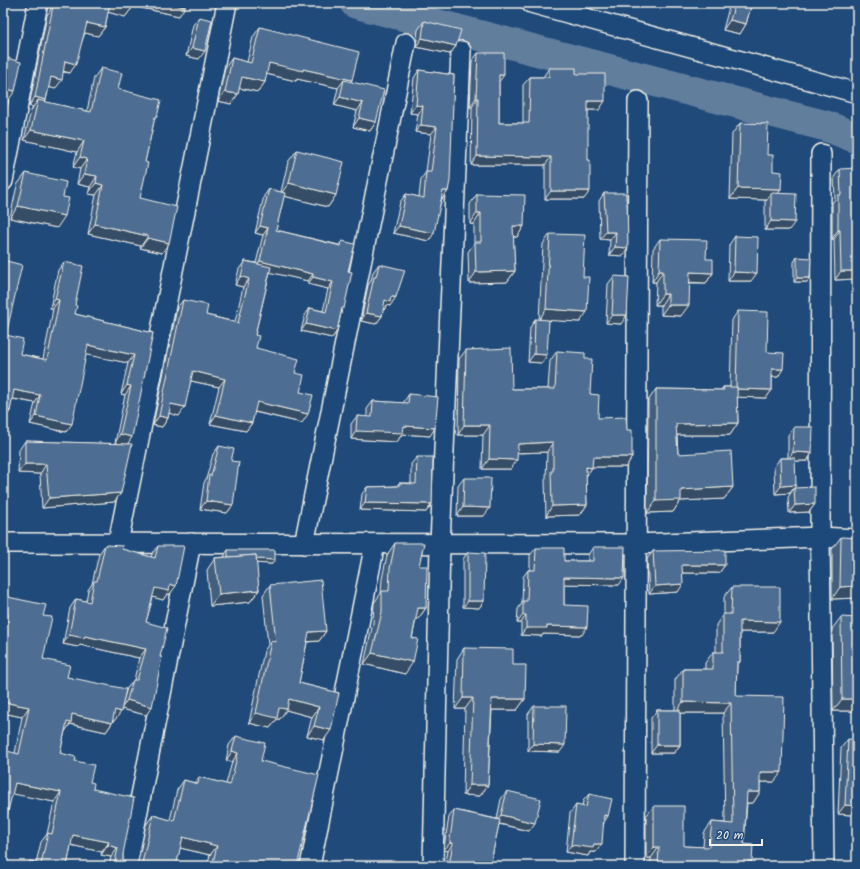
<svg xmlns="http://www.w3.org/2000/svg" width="860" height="869" font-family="Kalam,sans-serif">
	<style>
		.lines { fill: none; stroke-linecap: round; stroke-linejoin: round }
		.river { stroke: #627e9d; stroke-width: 31 }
		.street-casing { stroke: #f4f1e8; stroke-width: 22 }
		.street { stroke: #1f4a7a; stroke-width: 19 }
		.wall { fill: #425f7e; stroke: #f4f1e8 }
		.shaded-wall { fill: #364d66; stroke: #f4f1e8 }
		.building { fill: #4d6e92; stroke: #f4f1e8 }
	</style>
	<rect width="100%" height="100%" fill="#1f4a7a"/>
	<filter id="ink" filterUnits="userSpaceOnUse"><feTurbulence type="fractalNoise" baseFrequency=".025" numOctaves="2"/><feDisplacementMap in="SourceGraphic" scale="8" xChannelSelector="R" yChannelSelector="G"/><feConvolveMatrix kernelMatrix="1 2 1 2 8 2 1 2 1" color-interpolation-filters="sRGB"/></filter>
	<g filter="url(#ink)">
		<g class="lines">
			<path class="river" d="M 355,3 L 826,126 L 857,138"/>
			<g class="street-casing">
				<g id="street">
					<path d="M 531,3 L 857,93"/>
					<path d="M 821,154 L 820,537 L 824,866"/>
					<path d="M 3,181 L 38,3"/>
					<path d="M 3,543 L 635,544 L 820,537 L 857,539"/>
					<path d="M 118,543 L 227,3"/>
					<path d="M 304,544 L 406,43"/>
					<path d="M 127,866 L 191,543"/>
					<path d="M 310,866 L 375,544"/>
					<path d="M 433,866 L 440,544 L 461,51"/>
					<path d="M 635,866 L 638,101"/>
				</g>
			</g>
			<use href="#street" class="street"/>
		</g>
		<g class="wall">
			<path d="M 52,3 L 186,3 L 179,16 L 132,6 L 132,8 L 125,17 L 108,12 L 105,27 L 98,36 L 85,33 L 70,73 L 63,72 L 55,89 L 49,87 L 46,100 L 45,102 L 87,111 L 94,78 L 101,68 L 118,89 L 154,121 L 145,162 L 140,198 L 169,243 L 162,253 L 140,248 L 141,246 L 88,234 L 96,195 L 88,194 L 90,187 L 77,184 L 80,169 L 73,167 L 77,152 L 24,140 L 31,111 L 33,107 L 29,106 L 47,15 L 50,11 Z"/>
			<path d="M 730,3 L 752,3 L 746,24 L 740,34 L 723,30 Z"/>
			<path d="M 199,17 L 199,59 L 186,56 L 193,25 Z"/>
			<path d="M 424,21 L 456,46 L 450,54 L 416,47 L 418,30 Z"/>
			<path d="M 260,27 L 351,82 L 376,122 L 370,131 L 353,127 L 357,111 L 334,105 L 338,88 L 297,79 L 296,81 L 266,74 L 265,82 L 258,92 L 239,88 L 238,94 L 231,104 L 218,101 L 225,68 L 232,58 L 247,62 L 253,37 Z"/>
			<path d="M 478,53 L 499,83 L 499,123 L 523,123 L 523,85 L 530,77 L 543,77 L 549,68 L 576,74 L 599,110 L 588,110 L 584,199 L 545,199 L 545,165 L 471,165 L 472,107 L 470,107 L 472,61 Z"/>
			<path d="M 419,70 L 454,75 L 448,191 L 442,199 L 429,241 L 393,233 L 400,202 L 406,194 L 419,197 L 421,179 L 426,172 L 431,134 L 415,132 L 418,114 L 410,113 L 414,78 Z"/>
			<path d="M 740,123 L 767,155 L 773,171 L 781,189 L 778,193 L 789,230 L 765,230 L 765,201 L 767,200 L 730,199 L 732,134 Z"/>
			<path d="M 297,150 L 336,195 L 328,207 L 284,196 L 276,230 L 339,245 L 342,241 L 348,271 L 341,313 L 337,331 L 332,338 L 301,331 L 305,315 L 310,308 L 323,311 L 328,289 L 308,284 L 308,281 L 270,272 L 255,335 L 256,348 L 295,373 L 300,392 L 302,423 L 254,412 L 252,423 L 246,431 L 210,424 L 219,387 L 191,381 L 179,416 L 169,413 L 168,418 L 162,427 L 153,425 L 177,308 L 183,300 L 206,315 L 235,322 L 243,287 L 235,285 L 239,269 L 245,261 L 256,263 L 263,235 L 255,233 L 264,196 L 269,189 L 281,192 L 288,162 Z"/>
			<path d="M 840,169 L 855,221 L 857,279 L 835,280 L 834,239 L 832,239 L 832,203 L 835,199 L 834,177 Z"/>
			<path d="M 26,173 L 63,197 L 57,228 L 10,218 L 17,185 Z"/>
			<path d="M 604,193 L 623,256 L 609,255 L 610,240 L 600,239 L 599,201 Z"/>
			<path d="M 477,194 L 524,226 L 517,237 L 513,237 L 515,271 L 507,282 L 469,283 L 468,252 L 474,243 L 474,224 L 470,224 L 470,204 Z"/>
			<path d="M 550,234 L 580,322 L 549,320 L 542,363 L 528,362 L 530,328 L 535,319 L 539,320 L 543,244 Z"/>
			<path d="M 735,236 L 751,281 L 728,281 L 729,245 Z"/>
			<path d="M 660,239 L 706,259 L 713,273 L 706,283 L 690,283 L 681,316 L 661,315 L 661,305 L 655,305 L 656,282 L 652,282 L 653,249 Z"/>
			<path d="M 797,257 L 807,282 L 794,282 L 794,262 Z"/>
			<path d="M 64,262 L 75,305 L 75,314 L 153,333 L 127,444 L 121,493 L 114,502 L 42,508 L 40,474 L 18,473 L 19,450 L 25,441 L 120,444 L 115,443 L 125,395 L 121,394 L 128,363 L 86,354 L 66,432 L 30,424 L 35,403 L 12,399 L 10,411 L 4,420 L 6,335 L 20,354 L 43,359 L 51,320 L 53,308 L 50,308 L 58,270 Z"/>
			<path d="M 379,264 L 390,306 L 387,305 L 384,310 L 383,309 L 382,316 L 376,324 L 361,321 L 368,285 L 371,281 L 373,272 Z"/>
			<path d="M 614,276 L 621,324 L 606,323 L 608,284 Z"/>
			<path d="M 738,311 L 767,352 L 778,377 L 772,377 L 772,390 L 766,398 L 737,397 L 738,423 L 730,435 L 677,435 L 678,454 L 733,487 L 724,499 L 680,501 L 673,512 L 647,513 L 648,401 L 656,389 L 721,390 L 723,387 L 730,387 L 732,320 Z"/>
			<path d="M 466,350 L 512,389 L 548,389 L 550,361 L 557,351 L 585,359 L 590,394 L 598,418 L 627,430 L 632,457 L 626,467 L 592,467 L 586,477 L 587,505 L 580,515 L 546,516 L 545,480 L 546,478 L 547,452 L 518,453 L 511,469 L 482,469 L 483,435 L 458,435 L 459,359 Z"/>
			<path d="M 409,394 L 430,436 L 402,434 L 397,442 L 351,439 L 351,424 L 357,416 L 367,417 L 367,409 L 373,401 L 403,403 Z"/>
			<path d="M 794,427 L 812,453 L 807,461 L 795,461 L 790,493 L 775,494 L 774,467 L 780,458 L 788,458 L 788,435 Z"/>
			<path d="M 219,446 L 233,505 L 227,513 L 200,509 L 204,483 L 206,479 L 213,454 Z"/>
			<path d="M 417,457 L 432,504 L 426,512 L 360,510 L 362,494 L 367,487 L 396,486 L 399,483 L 411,483 L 411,464 Z"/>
			<path d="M 464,478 L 484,516 L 457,516 L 458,486 Z"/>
			<path d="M 794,488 L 815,504 L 809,512 L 789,513 L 788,497 Z"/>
			<path d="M 841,537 L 857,598 L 832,599 L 832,549 Z"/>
			<path d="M 395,543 L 419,566 L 426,608 L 418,619 L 416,619 L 405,674 L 364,664 L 373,623 L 374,603 L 381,593 L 382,579 L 387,555 Z"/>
			<path d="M 105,545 L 151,557 L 152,554 L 158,546 L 170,594 L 167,594 L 163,600 L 153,597 L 146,622 L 160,657 L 146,715 L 122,709 L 114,721 L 113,721 L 112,723 L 106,732 L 70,724 L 65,731 L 60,753 L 75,761 L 90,782 L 123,854 L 123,860 L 127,865 L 132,866 L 109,866 L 111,857 L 101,855 L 102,852 L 71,845 L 67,866 L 26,866 L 30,861 L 36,863 L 41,842 L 47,834 L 54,802 L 12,793 L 15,753 L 22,717 L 3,713 L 3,596 L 43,616 L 43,659 L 67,677 L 123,701 L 127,688 L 134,680 L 139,658 L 80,645 L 78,647 L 63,644 L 70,608 L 76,599 L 86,601 L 88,590 L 92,584 L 99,554 Z"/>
			<path d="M 593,547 L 619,585 L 564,584 L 564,605 L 582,635 L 543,634 L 542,636 L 521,635 L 521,623 L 517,623 L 518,609 L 522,603 L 523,577 L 528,570 L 530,570 L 530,555 L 536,548 L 564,561 L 588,561 L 588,555 Z"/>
			<path d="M 228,550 L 272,564 L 256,563 L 259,590 L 250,602 L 210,606 L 207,570 L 215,558 L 225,557 L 225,554 Z"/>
			<path d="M 653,551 L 725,565 L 719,573 L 683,573 L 678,592 L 649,594 L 647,559 Z"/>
			<path d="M 468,552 L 484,601 L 479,608 L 463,607 L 463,559 Z"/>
			<path d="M 270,585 L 326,631 L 319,641 L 307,642 L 299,683 L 339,693 L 324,740 L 307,736 L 312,717 L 286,710 L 280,719 L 277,719 L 270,728 L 249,723 L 264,651 L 268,645 L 263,595 Z"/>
			<path d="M 732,587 L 773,632 L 740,632 L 740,662 L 737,666 L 736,696 L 774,782 L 760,782 L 760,792 L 753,803 L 747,803 L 744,844 L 748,866 L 651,866 L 651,858 L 646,858 L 646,816 L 654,806 L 684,846 L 703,847 L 704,833 L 712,822 L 725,823 L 723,713 L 680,713 L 680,745 L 674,753 L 651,753 L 651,718 L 657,710 L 675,710 L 675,680 L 683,669 L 705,669 L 705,663 L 713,652 L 716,652 L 716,625 L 723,614 L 724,614 L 724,597 Z"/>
			<path d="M 841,617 L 857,711 L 833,711 L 832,629 Z"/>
			<path d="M 464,648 L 513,665 L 525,699 L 517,710 L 492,710 L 488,785 L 480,796 L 463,795 L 465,709 L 455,709 L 457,659 Z"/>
			<path d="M 534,706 L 560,752 L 528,751 L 528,714 Z"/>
			<path d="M 236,736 L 261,761 L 297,866 L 207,866 L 210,855 L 180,848 L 176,866 L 137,866 L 146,825 L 153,815 L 170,820 L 177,790 L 184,780 L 195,783 L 199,777 L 226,784 L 232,762 L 226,761 L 229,745 Z"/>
			<path d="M 848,739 L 851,815 L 838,814 L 841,748 Z"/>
			<path d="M 507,791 L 529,831 L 499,824 L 491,861 L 520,866 L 445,866 L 448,851 L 444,850 L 444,847 L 449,817 L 454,810 L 497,819 L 501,799 Z"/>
			<path d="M 589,794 L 604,823 L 596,852 L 590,852 L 588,856 L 566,852 L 570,813 L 576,805 L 582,807 L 583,801 Z"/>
		</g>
		<g class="shaded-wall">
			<path d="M 110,3 L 114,3 L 132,8 L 125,17 L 104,11 Z"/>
			<path d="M 130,3 L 166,3 L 185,7 L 179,16 L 129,5 Z"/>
			<path d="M 730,20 L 746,24 L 740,34 L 723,30 Z"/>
			<path d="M 87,23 L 105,27 L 98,36 L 81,32 Z"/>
			<path d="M 422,38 L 456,46 L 450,54 L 416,47 Z"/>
			<path d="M 192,48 L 205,51 L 199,59 L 186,56 Z"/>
			<path d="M 65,61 L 76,64 L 70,73 L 59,70 Z"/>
			<path d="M 269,63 L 303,69 L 352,80 L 345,90 L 344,80 L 338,88 L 297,79 L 296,81 L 262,73 Z"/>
			<path d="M 499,75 L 504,75 L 498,83 Z"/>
			<path d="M 51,77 L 62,80 L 55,89 L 45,86 Z"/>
			<path d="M 242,77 L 265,82 L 258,92 L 235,87 Z"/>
			<path d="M 3,88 L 15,91 L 7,102 L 3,100 Z"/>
			<path d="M 225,92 L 238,94 L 231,104 L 218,101 Z"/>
			<path d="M 35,97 L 46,100 L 40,109 L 38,100 L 33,107 L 29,106 Z"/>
			<path d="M 340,97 L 363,103 L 357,111 L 334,105 Z"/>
			<path d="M 476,98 L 478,98 L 472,107 L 470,107 Z"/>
			<path d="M 588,101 L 605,101 L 599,110 L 582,110 Z"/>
			<path d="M 416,105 L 423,106 L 418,114 L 410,113 Z"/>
			<path d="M 359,118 L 376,122 L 370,131 L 353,127 Z"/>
			<path d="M 421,125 L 437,127 L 431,134 L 415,132 Z"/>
			<path d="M 31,130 L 84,141 L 77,152 L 24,140 Z"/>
			<path d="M 477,156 L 551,157 L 545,165 L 471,165 Z"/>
			<path d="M 80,157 L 87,159 L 80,169 L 73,167 Z"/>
			<path d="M 84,174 L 97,176 L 90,187 L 77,184 Z"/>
			<path d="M 96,183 L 103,185 L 96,195 L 88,194 Z"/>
			<path d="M 289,183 L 336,195 L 328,207 L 280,195 Z"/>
			<path d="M 738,188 L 781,189 L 774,200 L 771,193 L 767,200 L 730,199 Z"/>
			<path d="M 443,191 L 448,191 L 442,199 L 438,199 Z"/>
			<path d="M 551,191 L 590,191 L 584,199 L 545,199 Z"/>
			<path d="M 18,206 L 65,216 L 57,228 L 10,218 Z"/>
			<path d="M 855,212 L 857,212 L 857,221 L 849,221 Z"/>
			<path d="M 477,213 L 481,213 L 474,224 L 470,224 Z"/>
			<path d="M 771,221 L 795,222 L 789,230 L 765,230 Z"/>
			<path d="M 95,224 L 148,236 L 141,246 L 88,234 Z"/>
			<path d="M 260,226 L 268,228 L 263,235 L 255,233 Z"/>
			<path d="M 399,226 L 434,233 L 429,241 L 393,233 Z"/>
			<path d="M 513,226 L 524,226 L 517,237 L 506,236 Z"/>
			<path d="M 838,230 L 840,230 L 834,239 L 832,239 Z"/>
			<path d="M 606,232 L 616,232 L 610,240 L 600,239 Z"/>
			<path d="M 148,238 L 169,243 L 162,253 L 140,248 Z"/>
			<path d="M 615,247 L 628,248 L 623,256 L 609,255 Z"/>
			<path d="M 260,261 L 313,274 L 308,281 L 255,269 Z"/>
			<path d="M 515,271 L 507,282 L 469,283 L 476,272 Z"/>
			<path d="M 659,271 L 663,271 L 656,282 L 652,282 Z"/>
			<path d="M 841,271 L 857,271 L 857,279 L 835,280 Z"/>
			<path d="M 690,272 L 713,273 L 706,283 L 683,282 Z"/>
			<path d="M 734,272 L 757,273 L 751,281 L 728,281 Z"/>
			<path d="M 241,276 L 249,279 L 243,287 L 235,285 Z"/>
			<path d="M 313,277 L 333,282 L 328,289 L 308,284 Z"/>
			<path d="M 797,278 L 810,278 L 807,282 L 794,282 Z"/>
			<path d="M 663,294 L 668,294 L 661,305 L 655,305 Z"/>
			<path d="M 391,297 L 396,297 L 390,306 L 387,305 L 384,310 L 380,308 L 385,300 Z"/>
			<path d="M 55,299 L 59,300 L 53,308 L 50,308 Z"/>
			<path d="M 668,305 L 689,305 L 681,316 L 661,315 Z"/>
			<path d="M 546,309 L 587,312 L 580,322 L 539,320 Z"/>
			<path d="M 366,313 L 382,316 L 376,324 L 361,321 Z"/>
			<path d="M 612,315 L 627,315 L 621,324 L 606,323 Z"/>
			<path d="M 306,324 L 337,331 L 332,338 L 301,331 Z"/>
			<path d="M 88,345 L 134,355 L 128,363 L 82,354 Z"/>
			<path d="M 534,354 L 547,355 L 542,363 L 528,362 Z"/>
			<path d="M 772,369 L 783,369 L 778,377 L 766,377 Z"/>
			<path d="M 193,371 L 225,379 L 219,387 L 187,380 Z"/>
			<path d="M 127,385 L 131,386 L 125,395 L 121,394 Z"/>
			<path d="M 736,389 L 772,390 L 766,398 L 730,397 Z"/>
			<path d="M 14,390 L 40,395 L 35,403 L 9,398 Z"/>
			<path d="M 257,402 L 308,414 L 302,423 L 251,411 Z"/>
			<path d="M 171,404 L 185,407 L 179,416 L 165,412 Z"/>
			<path d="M 3,410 L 10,411 L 4,420 L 3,420 Z"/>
			<path d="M 216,415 L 252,423 L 246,431 L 210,424 Z"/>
			<path d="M 36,416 L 72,424 L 66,432 L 30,424 Z"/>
			<path d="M 159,416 L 168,418 L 162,427 L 153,425 Z"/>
			<path d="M 738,423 L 730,435 L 668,435 L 676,424 Z"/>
			<path d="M 464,425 L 490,425 L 483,435 L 458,435 Z"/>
			<path d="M 404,426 L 435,428 L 430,436 L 402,434 L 397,442 L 351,439 L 356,431 Z"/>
			<path d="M 120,434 L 132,437 L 127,445 L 115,443 Z"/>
			<path d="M 553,442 L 547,452 L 511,453 L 518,444 Z"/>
			<path d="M 793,452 L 812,453 L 807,461 L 788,461 Z"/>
			<path d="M 593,457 L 632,457 L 626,467 L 586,467 Z"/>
			<path d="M 489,459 L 517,460 L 511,469 L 482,469 Z"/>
			<path d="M 25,464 L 46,464 L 40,474 L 18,473 Z"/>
			<path d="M 586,467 L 592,468 L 585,477 Z"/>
			<path d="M 796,485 L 790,493 L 775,494 L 781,486 Z"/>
			<path d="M 733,487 L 724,499 L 680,501 L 673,512 L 647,513 L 656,501 L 681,490 Z"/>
			<path d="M 121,493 L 114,502 L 42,508 L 49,498 Z"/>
			<path d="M 206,501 L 233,505 L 227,513 L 200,509 Z"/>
			<path d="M 365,503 L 432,504 L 426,512 L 360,510 Z"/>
			<path d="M 815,504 L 809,512 L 789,513 L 795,505 Z"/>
			<path d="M 587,505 L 580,515 L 546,516 L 552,506 Z"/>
			<path d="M 463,507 L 490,508 L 484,516 L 457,516 Z"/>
			<path d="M 228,557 L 275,560 L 272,564 L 225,562 Z"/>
			<path d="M 682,565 L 725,565 L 719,573 L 677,573 Z"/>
			<path d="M 564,577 L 624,578 L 619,585 L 559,584 Z"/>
			<path d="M 170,584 L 176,586 L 170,594 L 167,594 L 163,600 L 149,596 L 155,588 Z"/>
			<path d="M 683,584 L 678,592 L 649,594 L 655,586 Z"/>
			<path d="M 857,586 L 857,598 L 832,599 L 840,587 Z"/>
			<path d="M 259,590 L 250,602 L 210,606 L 219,594 Z"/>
			<path d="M 468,601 L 484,601 L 479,608 L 463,607 Z"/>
			<path d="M 418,608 L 426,608 L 418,619 L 410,619 Z"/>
			<path d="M 3,613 L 8,614 L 3,622 Z"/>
			<path d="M 523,615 L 526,615 L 521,623 L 517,623 Z"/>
			<path d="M 740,621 L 780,622 L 773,632 L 732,632 Z"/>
			<path d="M 547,626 L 587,627 L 582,635 L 543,634 L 542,636 L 521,635 L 526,628 Z"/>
			<path d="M 326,631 L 319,641 L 302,642 L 309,632 Z"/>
			<path d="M 69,635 L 85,636 L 146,649 L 139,658 L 80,645 L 78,647 L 63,644 Z"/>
			<path d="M 372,653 L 413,662 L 405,674 L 364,664 Z"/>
			<path d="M 463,698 L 473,698 L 465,709 L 455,709 Z"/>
			<path d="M 289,699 L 319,707 L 312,717 L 286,710 L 280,719 L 277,719 L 270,728 L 249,723 L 256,713 L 279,708 Z"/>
			<path d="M 492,699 L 525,699 L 517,710 L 485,710 Z"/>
			<path d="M 842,699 L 857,699 L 857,711 L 833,711 Z"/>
			<path d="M 127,700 L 152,707 L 146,715 L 121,709 Z"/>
			<path d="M 3,702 L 29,707 L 22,717 L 3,713 Z"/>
			<path d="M 683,702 L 731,703 L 723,713 L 675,713 Z"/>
			<path d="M 115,710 L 121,712 L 114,721 L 108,720 Z"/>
			<path d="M 72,714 L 112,723 L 106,732 L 70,724 L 64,733 L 60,732 Z"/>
			<path d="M 314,726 L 331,730 L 324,740 L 307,736 Z"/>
			<path d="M 533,744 L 565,745 L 560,752 L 528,751 Z"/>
			<path d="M 657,745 L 680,745 L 674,753 L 651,753 Z"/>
			<path d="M 232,751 L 238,753 L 232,762 L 226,761 Z"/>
			<path d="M 760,772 L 782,772 L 774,782 L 753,782 Z"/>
			<path d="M 15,783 L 61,792 L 54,802 L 8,793 Z"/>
			<path d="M 470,785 L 488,785 L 480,796 L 463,795 Z"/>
			<path d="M 747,792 L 760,792 L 753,803 L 740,803 Z"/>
			<path d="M 845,805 L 857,806 L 851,815 L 838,814 Z"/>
			<path d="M 3,814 L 7,815 L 3,821 Z"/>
			<path d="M 501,815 L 535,823 L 529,831 L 496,823 Z"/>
			<path d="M 604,815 L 608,816 L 603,824 Z"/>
			<path d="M 73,835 L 109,842 L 102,852 L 66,844 Z"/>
			<path d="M 183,837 L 217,846 L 210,855 L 176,847 Z"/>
			<path d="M 450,843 L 453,843 L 448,851 L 444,850 Z"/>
			<path d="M 594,844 L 602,844 L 596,852 L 590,852 L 588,856 L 566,852 L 571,845 Z"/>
			<path d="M 108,845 L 118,848 L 111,857 L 101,855 Z"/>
			<path d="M 654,847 L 659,847 L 651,858 L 646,858 Z"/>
			<path d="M 748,861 L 752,861 L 748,866 L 745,866 Z"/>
		</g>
		<g class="building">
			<path d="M 56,3 L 110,3 L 105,27 L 87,23 L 76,64 L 65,61 L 62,80 L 51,77 L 46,100 L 35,97 L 53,6 L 55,6 Z"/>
			<path d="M 114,3 L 133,3 L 132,8 Z"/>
			<path d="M 166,3 L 186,3 L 185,7 Z"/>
			<path d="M 735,3 L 752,3 L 746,24 L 730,20 Z"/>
			<path d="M 199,17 L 212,20 L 205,51 L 192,48 Z"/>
			<path d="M 424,21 L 461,30 L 456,46 L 422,38 Z"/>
			<path d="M 260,27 L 359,52 L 352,80 L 303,69 L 303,71 L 269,63 L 265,82 L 242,77 L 238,94 L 225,92 L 232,58 L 251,63 Z"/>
			<path d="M 478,53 L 504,53 L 504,75 L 499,75 L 499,123 L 529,123 L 530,77 L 549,77 L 549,68 L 576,68 L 576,74 L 605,74 L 605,101 L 588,101 L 588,160 L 590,160 L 590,191 L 551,191 L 551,157 L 477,156 L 478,98 L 476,98 Z"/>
			<path d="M 3,57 L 21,62 L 15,91 L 3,88 Z"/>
			<path d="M 101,68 L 122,73 L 118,89 L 161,100 L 157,117 L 155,117 L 145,162 L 148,163 L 140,198 L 177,207 L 169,243 L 148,238 L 148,236 L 95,224 L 103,185 L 96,183 L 97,176 L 84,174 L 87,159 L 80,157 L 84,141 L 31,130 L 38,100 L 91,112 Z"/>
			<path d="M 419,70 L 454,75 L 450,181 L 448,191 L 443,191 L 434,233 L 399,226 L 406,194 L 424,198 L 426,172 L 431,172 L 437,127 L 421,125 L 423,106 L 416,105 Z"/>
			<path d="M 344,80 L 384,90 L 376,122 L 359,118 L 363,103 L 340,97 Z"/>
			<path d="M 740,123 L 768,124 L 767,155 L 773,155 L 773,171 L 782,172 L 781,189 L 738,188 Z"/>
			<path d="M 297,150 L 344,162 L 336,195 L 289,183 Z"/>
			<path d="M 857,168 L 857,212 L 855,212 L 856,239 L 857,239 L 857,271 L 841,271 L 840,230 L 838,230 L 838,195 L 841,195 L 840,169 Z"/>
			<path d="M 26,173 L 66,182 L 63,197 L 69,198 L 65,216 L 18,206 Z"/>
			<path d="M 269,189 L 285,193 L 276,230 L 341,246 L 342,241 L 355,244 L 348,271 L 352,272 L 344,308 L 342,308 L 337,331 L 306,324 L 310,308 L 326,312 L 333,282 L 313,277 L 313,274 L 260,261 L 268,228 L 260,226 Z"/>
			<path d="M 604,193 L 626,193 L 626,200 L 627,200 L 628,248 L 615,247 L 616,232 L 606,232 Z"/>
			<path d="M 771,193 L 796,194 L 795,222 L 771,221 Z"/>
			<path d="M 477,194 L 525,195 L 524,226 L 513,226 L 515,271 L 476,272 L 475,242 L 481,242 L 481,213 L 477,213 Z"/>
			<path d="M 550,234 L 585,235 L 583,277 L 589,277 L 587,312 L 546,309 Z"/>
			<path d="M 735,236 L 758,237 L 757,273 L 734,272 Z"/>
			<path d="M 660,239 L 707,240 L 706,259 L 713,259 L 713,273 L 690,272 L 689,305 L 668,305 L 668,294 L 663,294 L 663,271 L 659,271 Z"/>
			<path d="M 797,257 L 811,258 L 810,278 L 797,278 Z"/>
			<path d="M 3,260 L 22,265 L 6,335 L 23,339 L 20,354 L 47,360 L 57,312 L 59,300 L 55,299 L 64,262 L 83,266 L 75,305 L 77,306 L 75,314 L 153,333 L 132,437 L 120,434 L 131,386 L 127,385 L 134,355 L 88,345 L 72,424 L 36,416 L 40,395 L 14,390 L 10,411 L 3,410 Z"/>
			<path d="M 245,261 L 271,267 L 255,335 L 259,336 L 256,348 L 299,359 L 295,373 L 304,375 L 300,392 L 313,395 L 308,414 L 257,402 L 252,423 L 216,415 L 225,379 L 193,371 L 185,407 L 171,404 L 168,418 L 159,416 L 183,300 L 208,305 L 206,315 L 238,323 L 249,279 L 241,276 Z"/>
			<path d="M 379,264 L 405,270 L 396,297 L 391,297 L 390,302 L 385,300 L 382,316 L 366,313 L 374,277 L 376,277 Z"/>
			<path d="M 614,276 L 629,277 L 627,315 L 612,315 Z"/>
			<path d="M 738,311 L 768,312 L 767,352 L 784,353 L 783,369 L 772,369 L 772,390 L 737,389 L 737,387 L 736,387 Z"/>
			<path d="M 535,319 L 549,320 L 547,355 L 534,354 Z"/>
			<path d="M 511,348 L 512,389 L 555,389 L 557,351 L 585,353 L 585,359 L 592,359 L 590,394 L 599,395 L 598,418 L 626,417 L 627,430 L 632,430 L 632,457 L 593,457 L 592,468 L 586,467 L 587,505 L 552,506 L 551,471 L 553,471 L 553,442 L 518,444 L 517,460 L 489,459 L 490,425 L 464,425 L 466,350 Z"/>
			<path d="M 723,387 L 737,387 L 738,423 L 676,424 L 678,454 L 731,451 L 733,487 L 681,490 L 681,500 L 656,501 L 656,389 L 724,390 Z"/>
			<path d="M 409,394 L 438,397 L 435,428 L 404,426 L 403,433 L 356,431 L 357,416 L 372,417 L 373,401 L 408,403 Z"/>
			<path d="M 794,427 L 813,427 L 812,453 L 793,452 Z"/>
			<path d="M 25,441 L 132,444 L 121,493 L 49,498 L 46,464 L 25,464 Z"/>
			<path d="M 219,446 L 234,449 L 231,461 L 239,462 L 233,505 L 206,501 L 209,475 L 211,476 Z"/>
			<path d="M 417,457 L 433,457 L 432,504 L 365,503 L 367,487 L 399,486 L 399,483 L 416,484 Z"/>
			<path d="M 780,458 L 795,458 L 796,485 L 781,486 Z"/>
			<path d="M 464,478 L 491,478 L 490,508 L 463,507 Z"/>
			<path d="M 815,487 L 815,504 L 795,505 L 794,488 Z"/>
			<path d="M 841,537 L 857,538 L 857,586 L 840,587 Z"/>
			<path d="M 3,541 L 5,543 L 3,561 Z"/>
			<path d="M 395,543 L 424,543 L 419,566 L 427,566 L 426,608 L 418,608 L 412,638 L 418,639 L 413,662 L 372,653 L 382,612 L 382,591 L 389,591 L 390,568 Z"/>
			<path d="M 105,545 L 123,546 L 122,549 L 155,558 L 158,546 L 184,546 L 176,586 L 170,584 L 169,591 L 155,588 L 146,622 L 167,628 L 160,657 L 162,657 L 152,707 L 127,700 L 133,680 L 137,680 L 146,649 L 85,636 L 84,638 L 69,635 L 76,599 L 90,602 L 94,581 L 97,581 Z"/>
			<path d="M 593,547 L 625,547 L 624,578 L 564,577 L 564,605 L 588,606 L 587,627 L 547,626 L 547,628 L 526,628 L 526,615 L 523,615 L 523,601 L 527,601 L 528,570 L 535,570 L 536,548 L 564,548 L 564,561 L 593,561 Z"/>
			<path d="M 228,550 L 275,550 L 275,560 L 256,559 L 256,555 L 228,557 Z"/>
			<path d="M 725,550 L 725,565 L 682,565 L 683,584 L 655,586 L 653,551 Z"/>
			<path d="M 468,552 L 485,553 L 484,601 L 468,601 Z"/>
			<path d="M 256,555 L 259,590 L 219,594 L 215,558 Z"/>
			<path d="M 321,580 L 326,631 L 309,632 L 299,683 L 339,693 L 331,730 L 314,726 L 319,707 L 289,699 L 287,709 L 279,708 L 277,718 L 256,713 L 271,641 L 276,642 L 270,585 Z"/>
			<path d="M 732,587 L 780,587 L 780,622 L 740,621 L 740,662 L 737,662 L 736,696 L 784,697 L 782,772 L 760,772 L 760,792 L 747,792 L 744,844 L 753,845 L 752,861 L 748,861 L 748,866 L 658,866 L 659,847 L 654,847 L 654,806 L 684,806 L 684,846 L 709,847 L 712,822 L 733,824 L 731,703 L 683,702 L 683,669 L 713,669 L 713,652 L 723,652 L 723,614 L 731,614 Z"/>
			<path d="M 3,596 L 46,605 L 43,616 L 52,617 L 43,659 L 70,665 L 67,677 L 126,689 L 121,712 L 115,710 L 112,723 L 72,714 L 71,723 L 67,722 L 60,753 L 76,757 L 75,761 L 94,765 L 90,782 L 94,783 L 93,789 L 134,798 L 123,854 L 123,860 L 127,865 L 132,866 L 114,866 L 118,848 L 108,845 L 109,842 L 73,835 L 67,866 L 28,866 L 30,861 L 41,864 L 48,833 L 52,834 L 61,792 L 15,783 L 7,815 L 3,814 L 3,750 L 19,754 L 29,707 L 3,702 L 3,639 L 8,614 L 3,613 Z"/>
			<path d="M 841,617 L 857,618 L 857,699 L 842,699 Z"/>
			<path d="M 464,648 L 513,649 L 513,665 L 526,665 L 525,699 L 492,699 L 488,785 L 470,785 L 473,698 L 463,698 Z"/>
			<path d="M 534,706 L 566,706 L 565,745 L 533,744 Z"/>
			<rect x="657" y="710" width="23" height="35"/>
			<path d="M 236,736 L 265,743 L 261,761 L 319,775 L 297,866 L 212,866 L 217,846 L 183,837 L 176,866 L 138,866 L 142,863 L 153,815 L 174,821 L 184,780 L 198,784 L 199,777 L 230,785 L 238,753 L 232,751 Z"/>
			<path d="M 848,739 L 857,740 L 857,806 L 845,805 Z"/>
			<path d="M 507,791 L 541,799 L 535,823 L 501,815 Z"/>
			<path d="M 589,794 L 612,799 L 608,816 L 604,815 L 602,844 L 594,844 L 593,848 L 571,845 L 576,805 L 586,807 Z"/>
			<path d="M 454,810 L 500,820 L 491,861 L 520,866 L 451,866 L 451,865 L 449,865 L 453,843 L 450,843 L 450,839 Z"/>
		</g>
	</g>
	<rect width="860" height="869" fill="none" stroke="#1f4a7a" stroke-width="16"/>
	<rect x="8" y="8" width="844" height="853" fill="none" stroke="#f4f1e8" stroke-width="1.5" filter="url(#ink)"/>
	<path d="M710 839v6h52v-6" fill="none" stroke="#f4f1e8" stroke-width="2"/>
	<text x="716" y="839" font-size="12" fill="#f4f1e8" stroke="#1f4a7a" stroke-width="3" paint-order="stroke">20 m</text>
</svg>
